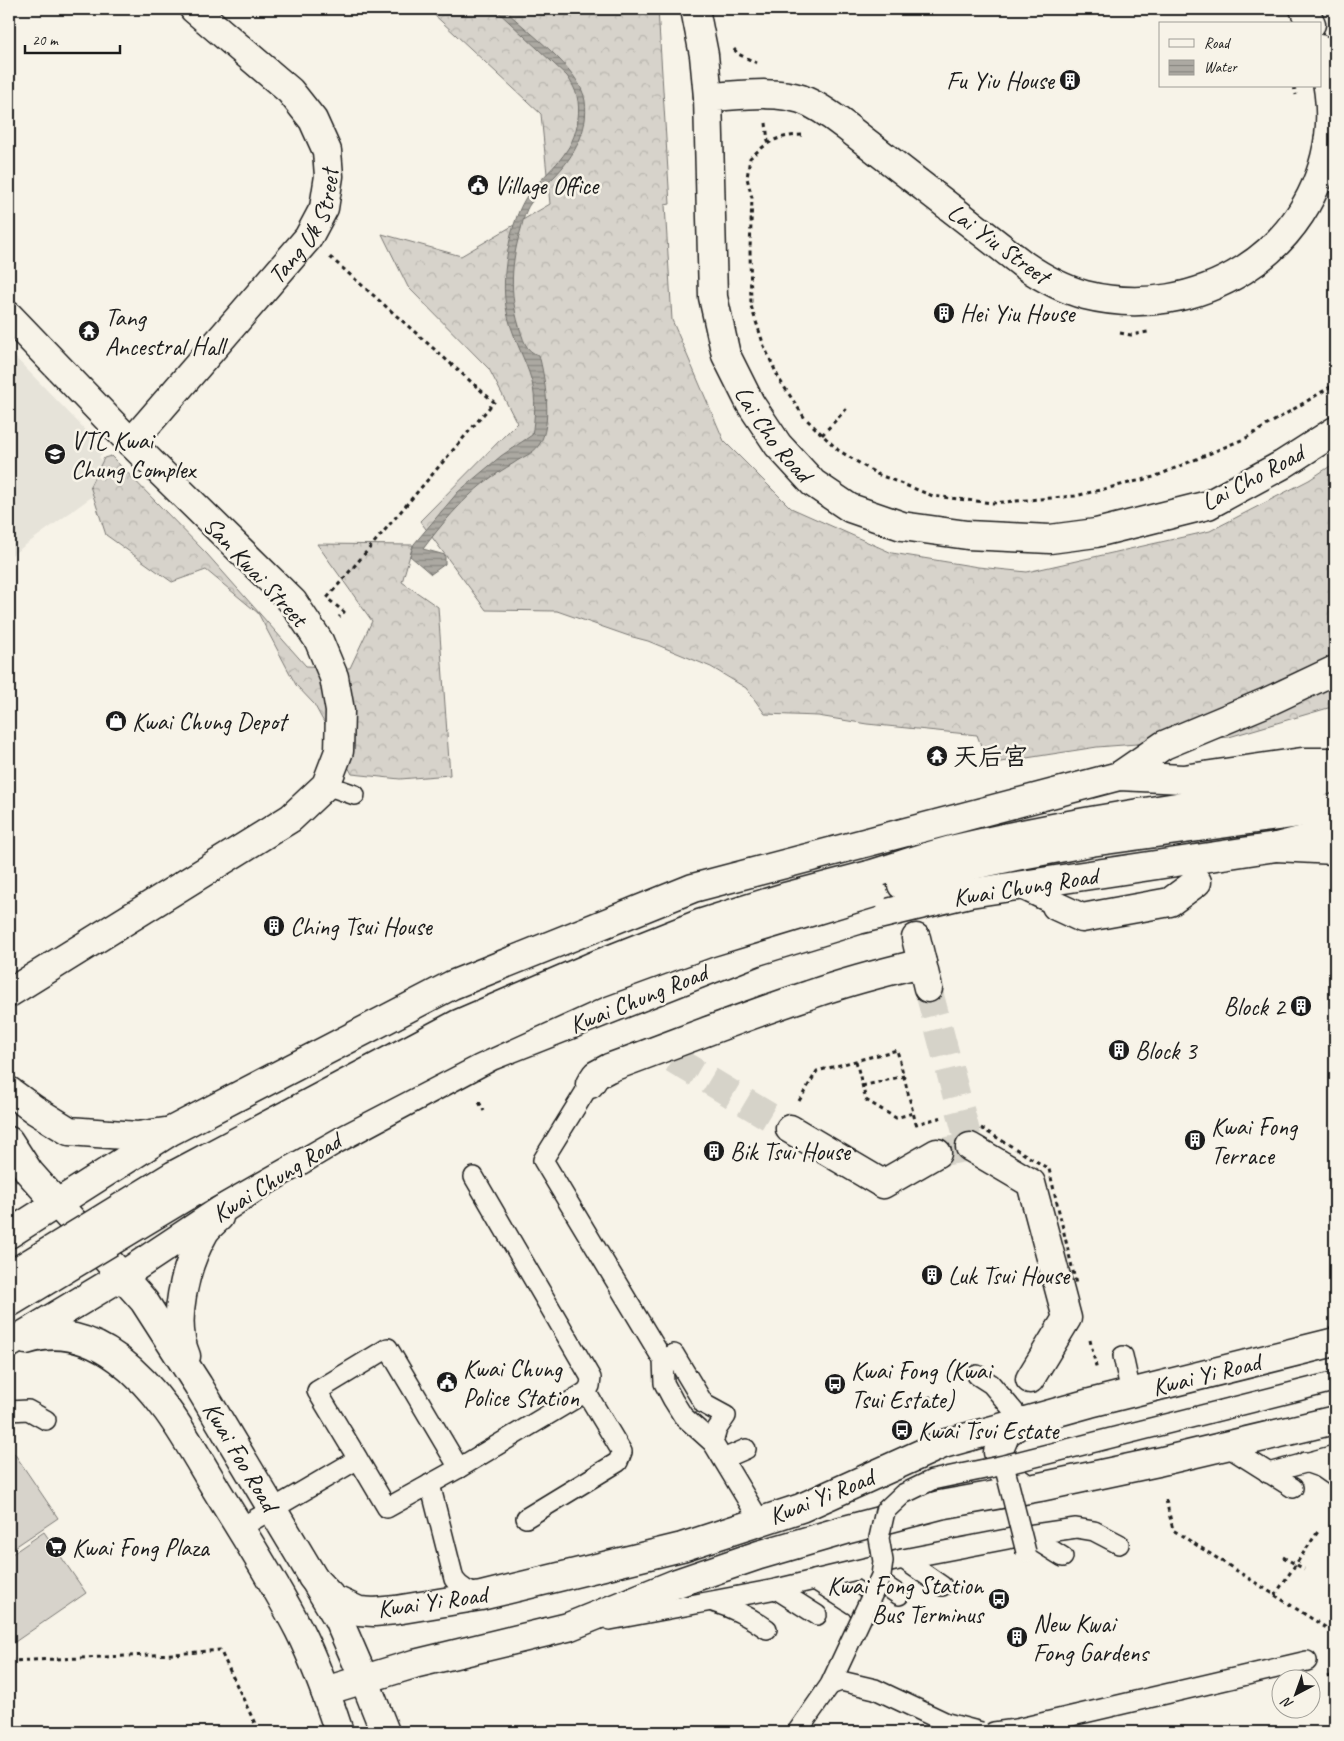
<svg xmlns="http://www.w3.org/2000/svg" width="1344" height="1741" font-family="Caveat,'LXGW WenKai TC',sans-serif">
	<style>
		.built { fill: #e6e3d9 }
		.forest { fill: url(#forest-crowns); stroke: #7a7874 }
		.garden { fill: #d7d3cb; stroke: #7a7874 }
		.water { fill: url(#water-rules); stroke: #72716c }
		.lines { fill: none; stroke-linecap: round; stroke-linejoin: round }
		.street-tunnel { stroke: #d6d3c9; stroke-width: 28; stroke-dasharray: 28 14; stroke-linecap: butt }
		.lane-casing { stroke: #1c1c1c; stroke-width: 22 }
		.street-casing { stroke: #1c1c1c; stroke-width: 31 }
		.secondary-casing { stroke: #1c1c1c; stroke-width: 31 }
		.primary-casing { stroke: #1c1c1c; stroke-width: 31 }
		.highway-casing { stroke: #1c1c1c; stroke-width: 31 }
		.path { stroke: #1c1c1c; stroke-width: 3; stroke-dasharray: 4 4; stroke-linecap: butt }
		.lane { stroke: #f7f3e8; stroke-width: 19 }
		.street { stroke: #f7f3e8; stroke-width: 28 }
		.secondary { stroke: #f7f3e8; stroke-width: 28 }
		.primary { stroke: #f7f3e8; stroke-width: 28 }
		.highway { stroke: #f7f3e8; stroke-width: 28 }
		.lane-bridge-casing { stroke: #1c1c1c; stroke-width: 22; stroke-linecap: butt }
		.primary-bridge-casing { stroke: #1c1c1c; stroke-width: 31; stroke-linecap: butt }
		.path-bridge { stroke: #1c1c1c; stroke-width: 3; stroke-dasharray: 4 4; stroke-linecap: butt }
		.lane-bridge { stroke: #f7f3e8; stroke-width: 19 }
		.primary-bridge { stroke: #f7f3e8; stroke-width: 28 }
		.labels { text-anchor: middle; stroke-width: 5; stroke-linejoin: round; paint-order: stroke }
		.poi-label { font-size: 25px; fill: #1c1c1c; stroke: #f7f3e8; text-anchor: start }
		.street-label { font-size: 25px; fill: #1c1c1c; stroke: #f7f3e8 }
	</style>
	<defs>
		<pattern id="forest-crowns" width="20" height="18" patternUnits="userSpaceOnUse" patternTransform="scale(1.25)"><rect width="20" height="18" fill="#d7d3cb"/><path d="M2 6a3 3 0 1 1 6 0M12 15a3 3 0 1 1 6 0" fill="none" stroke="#b8b5ae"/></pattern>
		<pattern id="water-rules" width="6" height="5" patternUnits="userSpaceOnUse" patternTransform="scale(1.25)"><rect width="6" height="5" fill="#aca9a2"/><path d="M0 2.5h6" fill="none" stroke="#8b8983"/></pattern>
	</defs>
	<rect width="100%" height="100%" fill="#f7f3e8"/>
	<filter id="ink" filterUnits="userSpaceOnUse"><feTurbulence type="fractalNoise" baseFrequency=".02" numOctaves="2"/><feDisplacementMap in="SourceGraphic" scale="10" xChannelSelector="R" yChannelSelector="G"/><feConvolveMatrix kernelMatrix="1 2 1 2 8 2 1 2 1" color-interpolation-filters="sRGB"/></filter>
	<g filter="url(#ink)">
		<path class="built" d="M 9,351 L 105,450 L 99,457 L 103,462 L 126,472 L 9,557 Z"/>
		<g class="forest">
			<path d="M 428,9 L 658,9 L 670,204 L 665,205 L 672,320 L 724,441 L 791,508 L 892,553 L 978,567 L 1027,572 L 1210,531 L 1309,480 L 1335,463 L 1335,706 L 1229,737 L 1097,747 L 988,764 L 977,735 L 867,724 L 818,716 L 765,714 L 746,688 L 711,667 L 648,641 L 629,636 L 557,611 L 486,610 L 420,521 L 517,423 L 489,369 L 408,287 L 382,234 L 461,256 L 550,204 L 541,114 Z"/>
			<path d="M 111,456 L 207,554 L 306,666 L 350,668 L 372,621 L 317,544 L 413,545 L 402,582 L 438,607 L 450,775 L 400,779 L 352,774 L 314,704 L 296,685 L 258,613 L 206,570 L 172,582 L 106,535 L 90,486 L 104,458 Z"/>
		</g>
		<g class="garden">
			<path d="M 14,1453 L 58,1518 L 9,1551 L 9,1456 Z"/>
			<path d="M 44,1532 L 86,1593 L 9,1646 L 9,1556 Z"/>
		</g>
		<path class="water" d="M 495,9 L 504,9 C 527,32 581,69 585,101 C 589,130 574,156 555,176 C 546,185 537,193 530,204 C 525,211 523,221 521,229 C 511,261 509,293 519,326 C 523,338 525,352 539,355 C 545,378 553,425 539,445 C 533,454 522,457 514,463 C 504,469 494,475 485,482 C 461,501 441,525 423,549 L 445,555 L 445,564 L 431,574 L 410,556 L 414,544 L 458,492 L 501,456 L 532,435 C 535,418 536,399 532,382 C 525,357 510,333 506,307 C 502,283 506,258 511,235 C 515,221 520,205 529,193 C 550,168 574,154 578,119 C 580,102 577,90 567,76 Z"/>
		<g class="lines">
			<g class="street-tunnel">
				<path d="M 928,988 L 970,1147 L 937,1153"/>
				<path d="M 673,1059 L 790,1129"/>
			</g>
			<g class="lane-casing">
				<g id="lane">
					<path d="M 326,785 L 355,795"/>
					<path d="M 1014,886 L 1056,906"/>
					<path d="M 590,1084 L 543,1160 L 663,1360 L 664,1383 L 673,1400 L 683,1416 L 713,1443"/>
					<path d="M 1123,1356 L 1131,1393"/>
					<path d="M 663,1360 L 674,1354 L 704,1404 L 726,1416 L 717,1429 L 713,1443 L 760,1521"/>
					<path d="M 977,1375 L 991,1384 L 1023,1422"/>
					<path d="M 9,1411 L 28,1410 L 46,1420"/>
					<path d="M 1228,1447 L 1293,1488"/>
					<path d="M 723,1459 L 746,1449"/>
					<path d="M 1305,1462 L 1322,1468 L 1335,1477"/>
					<path d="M 459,1468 L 586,1392 L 590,1386 L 591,1378 L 474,1177"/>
					<path d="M 1268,1473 L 1335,1455"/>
					<path d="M 430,1484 L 454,1579 C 461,1589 470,1592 481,1596"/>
					<path d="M 526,1518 L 618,1462 L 622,1452 L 586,1392"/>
					<path d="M 240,1528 L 358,1459 L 317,1391 L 388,1348 L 459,1468 L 387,1508 L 358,1459"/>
					<path d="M 1028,1535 L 1063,1557"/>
					<path d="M 903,1559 L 942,1586"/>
					<path d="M 865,1572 L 899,1595"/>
					<path d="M 815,1580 L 866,1613"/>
					<path d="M 776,1589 L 817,1615"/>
					<path d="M 713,1602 C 733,1608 750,1617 767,1629"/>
					<path d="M 610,1620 L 776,1589 L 903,1559 L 1028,1535 L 1076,1528 L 1094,1531 L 1119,1544"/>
					<path d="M 994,1732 L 1016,1729 L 1307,1661"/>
				</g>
			</g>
			<g class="street-casing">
				<g id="street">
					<path d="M 695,9 L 704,55 L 708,97"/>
					<path d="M 9,316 L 131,443 L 293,602 L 319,641 L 334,677 L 340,711 L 339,751 L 326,785 L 291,818 L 9,993"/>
					<path id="s1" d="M 131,443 L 308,238 L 324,208 L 329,176 L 327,151 L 313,120 L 290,91 L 194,9"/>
					<path d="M 1056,906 L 1082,918 L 1170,902 L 1197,882"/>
					<path d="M 916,938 L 928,988"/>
					<path d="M 590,1084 L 596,1075 L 609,1068 C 675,1044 741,1017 809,995 C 846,982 884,972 922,963"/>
					<path d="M 790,1129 L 883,1184 L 937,1153"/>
					<path d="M 970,1147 L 1031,1183 L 1067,1318 L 1030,1379"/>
				</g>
			</g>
			<g class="secondary-casing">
				<g id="secondary">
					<path d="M 1304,9 L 1311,24"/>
					<path id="s2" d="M 1320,49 C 1327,78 1333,106 1329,136 C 1314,253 1197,323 1085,295 C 1063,289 1043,278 1024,265 L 844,125 C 831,115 817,105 801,99 C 774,90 736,96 708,97 L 713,297 L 726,355 L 750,403 L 778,445 L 813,483 L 850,508 L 902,526 L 967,535 L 1050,539 L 1096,533 L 1208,505 L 1282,465 L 1335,431"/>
					<path d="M 1119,776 L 1164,745 L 1267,702 L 1335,670"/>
					<path d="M 9,1091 L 35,1110 L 69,1131 L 137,1136 L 165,1132"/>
					<path d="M 9,1141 L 29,1172 L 144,1301 L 198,1385 L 338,1619 L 364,1679 L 385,1732"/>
					<path d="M 9,1234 L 171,1131 L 452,985 L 693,888 L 1119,776 L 1183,779 L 1302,762 L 1335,762"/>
					<path d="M 26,1340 C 59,1329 91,1339 118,1359 C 163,1393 188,1442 216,1489 C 244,1535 274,1581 299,1630 C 315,1662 328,1698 339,1732"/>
					<path d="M 9,1344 L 122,1276 L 262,1183 L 336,1139 L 491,1056 L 757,951 L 858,920 L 970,893 L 1276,847 L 1335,832"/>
					<path d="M 186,1356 C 171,1321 185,1267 203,1235 C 206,1228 213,1223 219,1217"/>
					<path d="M 1021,1485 L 1003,1472 L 998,1452 L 1006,1433 L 1023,1422"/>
					<path d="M 312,1577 L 333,1599 L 359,1611 L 374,1612 L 396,1610 L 481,1596 L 682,1547 L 801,1508 L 943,1444 L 1090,1403 L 1335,1342"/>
					<path d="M 325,1691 L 414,1664 L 568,1627 L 677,1583 L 759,1555 L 845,1530 L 940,1505 L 1040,1487 L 1158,1462 L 1335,1420"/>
				</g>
			</g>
			<g class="primary-casing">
				<g id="primary">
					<path d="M 869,875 C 899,866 929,855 960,848 C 1075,820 1194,805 1311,786 L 1335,777"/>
					<path d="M 902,885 L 968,866 L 1021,855 L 1091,842 L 1335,808"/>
				</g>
			</g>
			<g class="highway-casing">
				<path id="highway" d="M 1276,847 L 1335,850"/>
			</g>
			<g class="path">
				<path d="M 734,49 L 738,54 L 757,63"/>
				<path d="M 1294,86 L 1296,95"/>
				<path d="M 766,123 L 768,142"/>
				<path d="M 802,135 C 776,136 769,141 750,158 L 747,178 L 752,198 L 750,249 L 751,306 L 764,346 L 779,379 L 804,417 L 838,450 L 877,474 L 933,496 L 992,503 L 1075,496 L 1154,477 L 1246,438 L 1335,384"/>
				<path d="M 330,257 L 494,402 L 327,598 L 344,612 L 339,617"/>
				<path d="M 1120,333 L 1131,335 L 1148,332"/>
				<path d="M 822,435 L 849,406"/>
				<path d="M 856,1061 L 866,1100 L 896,1118 L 913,1113"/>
				<path d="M 862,1086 L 904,1076"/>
				<path d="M 799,1101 L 817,1071 L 897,1050 L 916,1124 L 943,1117"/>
				<path d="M 479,1102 L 484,1111"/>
				<path d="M 1090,1340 L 1097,1371"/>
				<path d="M 929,1396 L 935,1409"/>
				<path d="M 1166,1500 L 1173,1530 L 1328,1629 L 1335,1627"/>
				<path d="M 1283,1557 L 1304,1569"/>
				<path d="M 1275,1595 L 1319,1530"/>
				<path d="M 9,1661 L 175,1654 L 220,1650 L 259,1732"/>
				<path d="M 1327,1677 L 1335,1675"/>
			</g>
			<use href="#lane" class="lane"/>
			<use href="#street" class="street"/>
			<use href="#secondary" class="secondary"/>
			<use href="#primary" class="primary"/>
			<use href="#highway" class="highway"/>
			<g class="lane-bridge-casing">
				<g id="lane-bridge">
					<path d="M 1004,1465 L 1026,1552"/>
					<path d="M 830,1685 L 841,1681 L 875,1689 L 947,1723 L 981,1732"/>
					<path d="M 797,1732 L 830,1685 L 881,1576 L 883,1561 L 879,1538 L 885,1511 L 903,1494 L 932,1480 L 1004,1465 L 1333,1382"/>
				</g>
			</g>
			<g class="primary-bridge-casing">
				<g id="primary-bridge">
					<path d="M 9,1276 L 174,1175 L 458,1024 L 591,967 L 702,923 L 785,897 L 869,875"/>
					<path d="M 9,1303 L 186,1196 L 330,1114 L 467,1043 L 599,983 L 708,943 L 873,893"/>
				</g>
			</g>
			<path class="path-bridge" d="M 981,1128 L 1049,1169 L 1076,1284"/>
			<use href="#lane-bridge" class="lane-bridge"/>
			<use href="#primary-bridge" class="primary-bridge"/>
		</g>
	</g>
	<defs>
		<g id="building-disc" transform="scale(1.125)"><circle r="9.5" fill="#1c1c1c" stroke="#f7f3e8"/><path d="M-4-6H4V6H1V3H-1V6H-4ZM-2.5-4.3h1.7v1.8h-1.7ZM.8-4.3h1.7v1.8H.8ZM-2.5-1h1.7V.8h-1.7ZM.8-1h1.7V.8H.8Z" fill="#fff"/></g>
		<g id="civic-disc" transform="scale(1.125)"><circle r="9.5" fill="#1c1c1c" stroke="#f7f3e8"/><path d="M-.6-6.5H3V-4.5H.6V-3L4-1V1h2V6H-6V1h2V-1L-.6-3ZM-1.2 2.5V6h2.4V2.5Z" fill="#fff"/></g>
		<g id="temple-disc" transform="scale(1.125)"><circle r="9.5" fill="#1c1c1c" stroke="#f7f3e8"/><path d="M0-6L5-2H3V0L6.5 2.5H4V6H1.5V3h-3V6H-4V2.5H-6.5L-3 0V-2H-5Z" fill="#fff"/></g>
		<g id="university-disc" transform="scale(1.125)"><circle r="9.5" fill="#1c1c1c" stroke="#f7f3e8"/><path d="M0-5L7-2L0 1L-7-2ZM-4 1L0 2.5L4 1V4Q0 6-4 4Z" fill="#fff"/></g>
		<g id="shop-disc" transform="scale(1.125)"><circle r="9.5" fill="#1c1c1c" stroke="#f7f3e8"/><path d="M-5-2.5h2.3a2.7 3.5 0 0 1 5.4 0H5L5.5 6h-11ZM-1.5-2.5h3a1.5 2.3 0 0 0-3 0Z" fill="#fff"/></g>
		<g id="bus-disc" transform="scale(1.125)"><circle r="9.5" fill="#1c1c1c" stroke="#f7f3e8"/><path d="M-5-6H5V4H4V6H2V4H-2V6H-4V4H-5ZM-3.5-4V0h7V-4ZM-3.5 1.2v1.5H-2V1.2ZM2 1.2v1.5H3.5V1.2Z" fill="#fff"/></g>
		<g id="supermarket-disc" transform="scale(1.125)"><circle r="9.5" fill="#1c1c1c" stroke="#f7f3e8"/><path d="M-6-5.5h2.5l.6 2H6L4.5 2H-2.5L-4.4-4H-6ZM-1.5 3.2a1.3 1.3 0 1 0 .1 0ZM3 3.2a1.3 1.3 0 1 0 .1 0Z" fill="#fff"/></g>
	</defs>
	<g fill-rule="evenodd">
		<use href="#building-disc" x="1070" y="80"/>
		<use href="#civic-disc" x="478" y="185"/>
		<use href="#building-disc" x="944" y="313"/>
		<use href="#temple-disc" x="89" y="331"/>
		<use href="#university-disc" x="55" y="454"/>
		<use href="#shop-disc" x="116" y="721"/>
		<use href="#temple-disc" x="937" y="756"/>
		<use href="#building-disc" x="274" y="926"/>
		<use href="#building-disc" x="1301" y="1006"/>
		<use href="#building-disc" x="1119" y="1050"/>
		<use href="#building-disc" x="1195" y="1140"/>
		<use href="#building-disc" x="714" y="1151"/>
		<use href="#building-disc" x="932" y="1275"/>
		<use href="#civic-disc" x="447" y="1382"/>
		<use href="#bus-disc" x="835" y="1384"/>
		<use href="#bus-disc" x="902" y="1430"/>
		<use href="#supermarket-disc" x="56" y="1547"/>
		<use href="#bus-disc" x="999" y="1599"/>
		<use href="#building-disc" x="1017" y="1637"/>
	</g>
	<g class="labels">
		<g class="poi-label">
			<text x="1054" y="89" text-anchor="end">Fu Yiu House</text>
			<text x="494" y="194">Village Office</text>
			<text x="960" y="322">Hei Yiu House</text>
			<text x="105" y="326">Tang<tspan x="105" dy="29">Ancestral Hall</tspan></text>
			<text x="71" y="449">VTC Kwai<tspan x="71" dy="29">Chung Complex</tspan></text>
			<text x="132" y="730">Kwai Chung Depot</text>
			<text x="953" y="765">天后宮</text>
			<text x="290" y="935">Ching Tsui House</text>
			<text x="1285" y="1015" text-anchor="end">Block 2</text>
			<text x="1135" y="1059">Block 3</text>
			<text x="1211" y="1135">Kwai Fong<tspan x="1211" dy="29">Terrace</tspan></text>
			<text x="730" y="1160">Bik Tsui House</text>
			<text x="948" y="1284">Luk Tsui House</text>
			<text x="463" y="1377">Kwai Chung<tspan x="463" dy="29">Police Station</tspan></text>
			<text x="851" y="1379">Kwai Fong (Kwai<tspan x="851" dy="29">Tsui Estate)</tspan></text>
			<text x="918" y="1439">Kwai Tsui Estate</text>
			<text x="72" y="1556">Kwai Fong Plaza</text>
			<text x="983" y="1594" text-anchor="end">Kwai Fong Station<tspan x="983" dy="29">Bus Terminus</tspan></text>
			<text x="1033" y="1632">New Kwai<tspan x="1033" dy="29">Fong Gardens</tspan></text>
		</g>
		<g class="street-label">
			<text dy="9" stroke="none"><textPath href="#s1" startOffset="280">Tang Uk Street</textPath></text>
			<text transform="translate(999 243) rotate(36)" y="9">Lai Yiu Street</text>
			<text dy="9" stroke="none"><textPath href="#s2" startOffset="1209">Lai Cho Road</textPath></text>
			<text transform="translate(1252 477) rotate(-28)" y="9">Lai Cho Road</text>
			<text transform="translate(256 571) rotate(47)" y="9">San Kwai Street</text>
			<text transform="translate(1025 886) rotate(-9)" y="9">Kwai Chung Road</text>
			<text transform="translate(638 998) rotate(-22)" y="9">Kwai Chung Road</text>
			<text transform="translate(276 1177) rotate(-32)" y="9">Kwai Chung Road</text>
			<text transform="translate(1206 1374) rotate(-14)" y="9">Kwai Yi Road</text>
			<text transform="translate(241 1456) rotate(59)" y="9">Kwai Foo Road</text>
			<text transform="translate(821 1496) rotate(-22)" y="9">Kwai Yi Road</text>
			<text transform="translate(432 1601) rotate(-8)" y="9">Kwai Yi Road</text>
		</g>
	</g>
	<rect width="1344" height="1741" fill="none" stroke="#f7f3e8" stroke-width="30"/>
	<rect x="15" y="15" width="1314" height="1711" fill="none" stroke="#1c1c1c" stroke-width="2" filter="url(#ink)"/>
	<rect x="1159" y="22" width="162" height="65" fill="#f7f3e8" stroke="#9f9d96"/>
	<rect x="1169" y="39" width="25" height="8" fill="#f7f3e8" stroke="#9f9d96"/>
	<text x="1204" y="48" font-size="15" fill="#1c1c1c">Road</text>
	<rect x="1169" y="60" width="25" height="15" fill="url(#water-rules)" stroke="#9f9d96"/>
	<text x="1204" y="72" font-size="15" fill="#1c1c1c">Water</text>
	<g transform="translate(1296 1694) rotate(221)"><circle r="24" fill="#f7f3e8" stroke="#9f9d96"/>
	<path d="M0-4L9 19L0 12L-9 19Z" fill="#1c1c1c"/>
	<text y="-8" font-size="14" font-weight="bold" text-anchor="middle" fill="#1c1c1c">N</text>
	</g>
	<path d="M25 45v8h95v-8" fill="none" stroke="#1c1c1c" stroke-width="2.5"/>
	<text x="32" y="45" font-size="15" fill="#1c1c1c" stroke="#f7f3e8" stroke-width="4" paint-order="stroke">20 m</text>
</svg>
